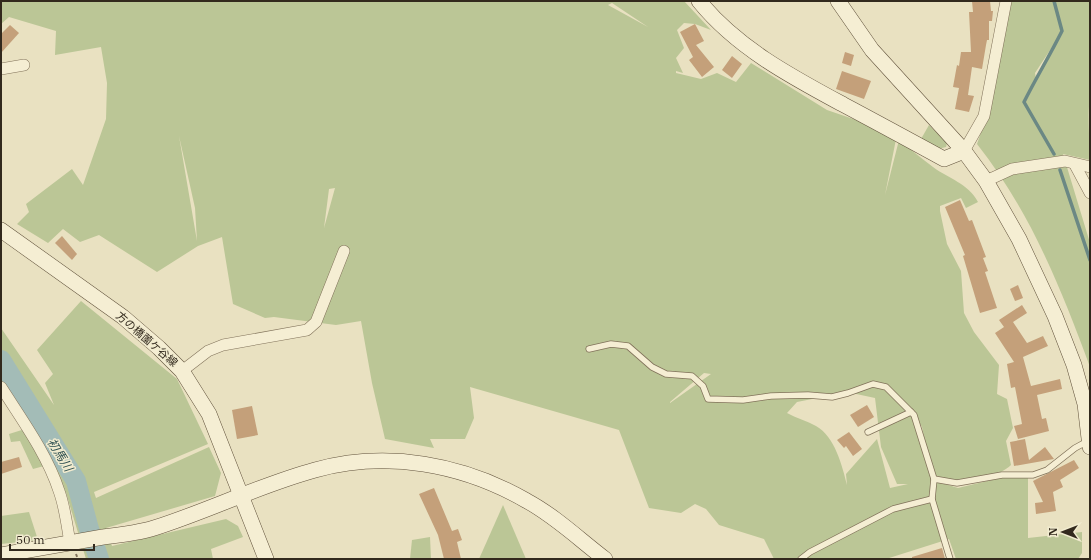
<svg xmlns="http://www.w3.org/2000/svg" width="1091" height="560" font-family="'IBM Plex Serif','Noto Sans JP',serif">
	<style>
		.green { fill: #bbc696; fill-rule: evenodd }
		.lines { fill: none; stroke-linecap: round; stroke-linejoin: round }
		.stream { stroke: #6b8884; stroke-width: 3.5 }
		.river { stroke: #a3bcb7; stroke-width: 20 }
		.building { fill: #c4a07a }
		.lane-casing { stroke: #81725a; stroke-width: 7 }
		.street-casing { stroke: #81725a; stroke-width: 12 }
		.secondary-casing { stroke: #62533d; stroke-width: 16 }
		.path { stroke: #81725a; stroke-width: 2; stroke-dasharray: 3 2; stroke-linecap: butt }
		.lane { stroke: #f5eed3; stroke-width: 5.5 }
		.street { stroke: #f5eed3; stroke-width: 11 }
		.secondary { stroke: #f5eed3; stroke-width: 15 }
		.labels { text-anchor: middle; stroke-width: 3; stroke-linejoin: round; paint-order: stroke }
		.street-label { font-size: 11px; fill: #32291d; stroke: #f1ebcf }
		.water-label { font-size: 12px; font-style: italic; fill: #2d4f50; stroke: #f1ebcf }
	</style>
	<rect width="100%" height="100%" fill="#e9e1c1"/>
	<g class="green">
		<path d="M 1,1 L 684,1 L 711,30 L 695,24 L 684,23 L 677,30 L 684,48 L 676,58 L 683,73 L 676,71 L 676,73 L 701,79 L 717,73 L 736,82 L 751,63 L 827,110 L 897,134 L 885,195 L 899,140 C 910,149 921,158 933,167 C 949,179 968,183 978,202 L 966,208 L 961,198 L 940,206 L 940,211 L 947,244 L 961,271 L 964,313 L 974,332 L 999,365 L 997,394 L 1007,399 L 1013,428 L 1006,441 L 1011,465 C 997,478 962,486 943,481 C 939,480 935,476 932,474 L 932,480 L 958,488 L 1004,477 L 1028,478 L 1028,538 L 1082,532 L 1082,553 L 1078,559 L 956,559 L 949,539 L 886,559 L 774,559 L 764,539 L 719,525 L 706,509 L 695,504 L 681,513 L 649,508 L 619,430 L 470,387 L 474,418 L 465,439 L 430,439 L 434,448 L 385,439 L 372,383 L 361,321 L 336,325 L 274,317 L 265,318 L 233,304 L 222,237 L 198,246 L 157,272 L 99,235 L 80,242 L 63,229 L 48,243 L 17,224 L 29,212 L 26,204 L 72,169 L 83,185 L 106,119 L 107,83 L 101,47 L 55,55 L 56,31 L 9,17 L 1,24 ZM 612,3 L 648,27 L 608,5 ZM 179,136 L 195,208 L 197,241 ZM 335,188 L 324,228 L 329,189 ZM 704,373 L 711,374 L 670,403 L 670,402 ZM 847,392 L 875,398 L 881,447 L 897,484 L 908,484 L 890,488 L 877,439 L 846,474 L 847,485 C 842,465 835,437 816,426 C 807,421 796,418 787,413 L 797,402 ZM 915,416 L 922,427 L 930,467 Z"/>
		<path d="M 1011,1 L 1090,1 L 1090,102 C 1087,108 1090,149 1090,160 L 1063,154 L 1090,243 L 1090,367 C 1061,288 1030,211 977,144 L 985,121 ZM 1058,38 L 1036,79 L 1035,73 Z"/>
		<path d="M 929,125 L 947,143 L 946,147 L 938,149 L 921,139 Z"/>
		<path d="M 81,301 L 177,379 L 208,444 L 94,492 L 96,498 L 209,447 L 221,473 L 215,496 L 106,528 L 112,546 L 226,519 L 238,526 L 243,537 L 211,549 L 213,559 L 86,559 L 66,493 L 1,382 L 1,328 L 54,405 L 45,383 L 53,374 L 37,350 Z"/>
		<path d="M 25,429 L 44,466 L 33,469 L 20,441 L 11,442 L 9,434 Z"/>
		<path d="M 503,505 L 526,559 L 479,559 Z"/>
		<path d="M 29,512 L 38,540 L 1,544 L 1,516 Z"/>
		<path d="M 430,537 L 431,559 L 410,559 L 412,540 Z"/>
	</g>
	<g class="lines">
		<g class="stream">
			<path d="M 1054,154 L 1024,102 C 1036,78 1050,55 1062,31 L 1054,1"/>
			<path d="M 1060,170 L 1090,260"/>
		</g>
		<path class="river" d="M 1,360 L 76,481 L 89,529 L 99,559"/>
	</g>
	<g class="building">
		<path d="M 972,1 L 990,1 L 991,11 L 993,11 L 992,21 L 989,21 L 989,40 L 987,40 L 986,45 L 982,69 L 972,67 L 968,95 L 974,96 L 969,112 L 955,109 L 959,88 L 953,87 L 957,65 L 959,66 L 961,52 L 971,52 L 969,12 L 973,12 Z"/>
		<path d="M 695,24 L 704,41 L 696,45 L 714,67 L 702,77 L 689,60 L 693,57 L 680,32 Z"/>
		<path d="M 10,25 L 19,33 L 1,53 L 1,34 Z"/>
		<path d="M 845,52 L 854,55 L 851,66 L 842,63 Z"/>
		<path d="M 732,56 L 742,64 L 732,78 L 722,70 Z"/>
		<path d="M 842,71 L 871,81 L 864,99 L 836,89 Z"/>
		<path d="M 960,200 L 969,221 L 972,220 L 986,257 L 983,258 L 988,271 L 985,272 L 997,308 L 980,313 L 963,256 L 965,255 L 945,207 Z"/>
		<path d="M 62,236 L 77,254 L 72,260 L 55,243 Z"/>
		<path d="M 1018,285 L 1023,298 L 1015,301 L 1010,289 Z"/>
		<path d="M 1022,305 L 1027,313 L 1013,322 L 1027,343 L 1043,336 L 1048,346 L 1023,357 L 1031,386 L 1060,379 L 1062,389 L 1037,395 L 1042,419 L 1046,418 L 1049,431 L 1018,439 L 1014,426 L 1022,424 L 1015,387 L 1011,388 L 1007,364 L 1014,362 L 995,333 L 1004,327 L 999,320 Z"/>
		<path d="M 867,405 L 874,417 L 858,427 L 850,415 Z"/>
		<path d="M 252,406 L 258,435 L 237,439 L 232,410 Z"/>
		<path d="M 849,432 L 862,449 L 853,456 L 846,446 L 844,448 L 837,440 Z"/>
		<path d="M 1025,439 L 1029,460 L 1045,447 L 1054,459 L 1014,466 L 1010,442 Z"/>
		<path d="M 19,457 L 22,467 L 1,474 L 1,462 Z"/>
		<path d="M 1074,460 L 1079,468 L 1060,480 L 1063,487 L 1053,492 L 1056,511 L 1036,514 L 1035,503 L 1043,502 L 1033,481 Z"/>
		<path d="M 434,488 L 452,531 L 458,529 L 462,540 L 457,542 L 461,559 L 444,559 L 438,535 L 419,494 Z"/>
		<path d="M 942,548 L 945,559 L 912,559 L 912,557 Z"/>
	</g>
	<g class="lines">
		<g class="lane-casing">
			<g id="lane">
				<path d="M 589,349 L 611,344 L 628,346 L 652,367 L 666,374 L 692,376 L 703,386 L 708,399 L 743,400 L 771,396 L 808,395 L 832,397 L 848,393 L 873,384 L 886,387 L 914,415 L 934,479 L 932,499 L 950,559"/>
				<path d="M 868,432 L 911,412"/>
				<path d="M 934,479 L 957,483 L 1002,475 L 1033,475 L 1047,470 L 1075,448 L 1088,441"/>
				<path d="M 801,559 L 810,552 L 893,509 L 932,499"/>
			</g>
		</g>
		<g class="street-casing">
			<g id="street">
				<path d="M 1,69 L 24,65"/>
				<path d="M 964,151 L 984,116 L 1006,1"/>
				<path d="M 1075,165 L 1090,193"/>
				<path d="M 986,181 L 1012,169 L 1065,161 L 1090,167"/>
				<path d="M 182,371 L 208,351 L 223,345 L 307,330 L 316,322 L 344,251"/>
				<path d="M 1,387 C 22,420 47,454 59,491 C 65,507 67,526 70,543"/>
			</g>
		</g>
		<g class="secondary-casing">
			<g id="secondary">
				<path d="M 699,1 C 737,48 792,77 844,105 C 878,123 911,141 944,159 L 964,151"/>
				<path d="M 838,1 L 872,50 L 964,151 L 986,181 L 1019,239 L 1055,316 L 1074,365 L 1085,404 L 1090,447"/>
				<path d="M 1,230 L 123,317 L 159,348 L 182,371 L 209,414 L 266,559"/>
				<path d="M 1,555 C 35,549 69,543 103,537 C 120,535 138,533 154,528 C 208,511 260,485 315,470 C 387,450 463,464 527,501 C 555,516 580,540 605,559"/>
			</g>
		</g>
		<path class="path" d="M 76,554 L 78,559"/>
		<use href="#lane" class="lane"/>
		<use href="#street" class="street"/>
		<use href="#secondary" class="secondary"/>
	</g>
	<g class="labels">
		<g class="street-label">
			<text transform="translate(147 339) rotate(41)" y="4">方の橋薗ケ谷線</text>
		</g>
		<g class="water-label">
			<text transform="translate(60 455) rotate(58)" y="4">初馬川</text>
		</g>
	</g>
	<rect width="1091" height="560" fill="none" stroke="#32291d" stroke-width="4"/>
	<g transform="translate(1063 532) rotate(270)" stroke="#f1ebcf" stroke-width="3" paint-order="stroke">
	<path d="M0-3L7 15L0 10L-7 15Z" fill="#32291d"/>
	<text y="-6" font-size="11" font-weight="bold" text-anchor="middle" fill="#32291d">N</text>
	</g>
	<path d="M10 544v6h84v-6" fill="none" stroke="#32291d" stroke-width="2"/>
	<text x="16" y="544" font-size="12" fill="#32291d" stroke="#f1ebcf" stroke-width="3" paint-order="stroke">50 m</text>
</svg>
